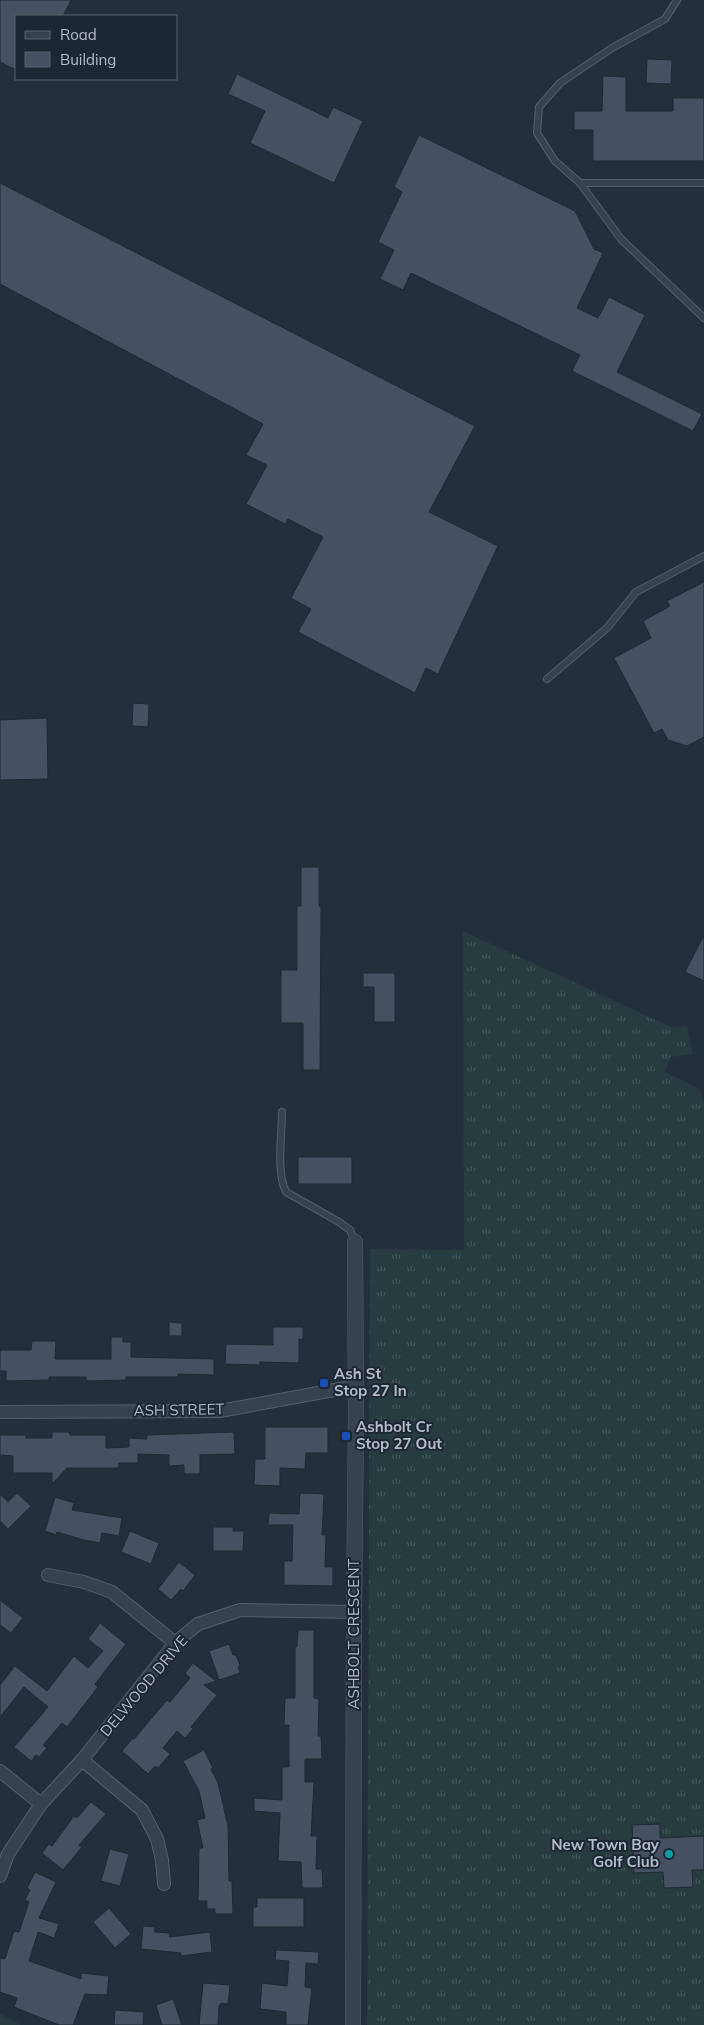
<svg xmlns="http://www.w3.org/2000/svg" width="704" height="2025" font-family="Mulish,sans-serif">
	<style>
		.grass { fill: url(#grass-tufts) }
		.building { fill: #455162; stroke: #1f2835 }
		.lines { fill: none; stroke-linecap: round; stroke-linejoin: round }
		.service-casing { stroke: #565f6c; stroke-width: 8 }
		.minor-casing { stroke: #565f6c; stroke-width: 14 }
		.tertiary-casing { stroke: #565f6c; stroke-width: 16 }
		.service { stroke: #38414e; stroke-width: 6 }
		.minor { stroke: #38414e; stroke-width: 12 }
		.tertiary { stroke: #38414e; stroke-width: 15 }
		.transit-dot { fill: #1a4fb4; stroke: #1d2633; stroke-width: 2 }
		.culture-dot { fill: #0f9aa8; stroke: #1d2633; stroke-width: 2 }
		.labels { text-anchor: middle; stroke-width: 4; stroke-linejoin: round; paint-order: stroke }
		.poi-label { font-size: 15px; font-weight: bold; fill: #b4bcc9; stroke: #1d2633; text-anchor: start }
		.street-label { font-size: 15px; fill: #b4bcc9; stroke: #1d2633 }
	</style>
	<defs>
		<pattern id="grass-tufts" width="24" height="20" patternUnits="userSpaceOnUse" patternTransform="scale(1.25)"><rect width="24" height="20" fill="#263c3f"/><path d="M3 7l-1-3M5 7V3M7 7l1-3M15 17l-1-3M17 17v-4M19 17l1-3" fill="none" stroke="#435659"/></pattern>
	</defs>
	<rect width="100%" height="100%" fill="#242f3e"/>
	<g class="grass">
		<path d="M 463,931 L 673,1028 L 687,1026 L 693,1054 L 670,1057 L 665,1072 L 700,1089 L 704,1105 L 704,2025 L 367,2025 L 370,1249 L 464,1250 Z"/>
		<path d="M 0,2014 L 21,2025 L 0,2025 Z"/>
	</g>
	<g class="building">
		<path d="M 0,0 L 71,0 L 63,16 L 16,16 L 16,70 L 0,62 Z"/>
		<path d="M 647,59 L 672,60 L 671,84 L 646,83 Z"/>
		<path d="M 237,74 L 328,118 L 333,107 L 363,121 L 334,183 L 250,143 L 265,111 L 228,94 Z"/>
		<path d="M 603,76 L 626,77 L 626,111 L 673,111 L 673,98 L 704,98 L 704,161 L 593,161 L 593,130 L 574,130 L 574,111 L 602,111 Z"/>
		<path d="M 419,135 L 575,211 L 594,249 L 603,253 L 577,308 L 598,318 L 609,297 L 645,315 L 617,372 L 702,414 L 693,431 L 572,371 L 580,355 L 411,273 L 403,290 L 380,279 L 394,250 L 378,242 L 402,192 L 394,187 Z"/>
		<path d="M 0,183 L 475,426 L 429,512 L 498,546 L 438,674 L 426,668 L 415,693 L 298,632 L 311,609 L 291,598 L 323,537 L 288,519 L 285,524 L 246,504 L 267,465 L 246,455 L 263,424 L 0,284 Z"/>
		<path d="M 704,582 L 704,737 L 687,746 L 668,740 L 662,729 L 654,733 L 614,658 L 651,638 L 643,621 L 670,606 L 667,601 Z"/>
		<path d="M 133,703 L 149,704 L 148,727 L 132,726 Z"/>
		<path d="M 47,718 L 48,779 L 0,780 L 0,720 Z"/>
		<path d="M 301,867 L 319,867 L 319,906 L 321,906 L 320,1070 L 303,1070 L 303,1023 L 281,1023 L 281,970 L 297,970 L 297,906 L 301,906 Z"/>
		<path d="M 704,935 L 704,981 L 685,972 Z"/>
		<path d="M 363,973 L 395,973 L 395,1022 L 374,1022 L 374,987 L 363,987 Z"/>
		<rect x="298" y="1157" width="54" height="27"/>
		<path d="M 169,1322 L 182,1323 L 182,1336 L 169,1336 Z"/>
		<path d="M 273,1327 L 303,1327 L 303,1340 L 299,1339 L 299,1363 L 260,1362 L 260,1365 L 225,1364 L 226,1344 L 273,1345 Z"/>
		<path d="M 111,1337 L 123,1337 L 123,1342 L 131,1342 L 131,1357 L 214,1359 L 214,1375 L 178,1374 L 178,1377 L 126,1377 L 126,1380 L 86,1381 L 86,1377 L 49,1377 L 49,1380 L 6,1381 L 6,1371 L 0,1371 L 0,1350 L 31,1350 L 32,1341 L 56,1341 L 55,1359 L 111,1359 Z"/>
		<path d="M 265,1427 L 328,1427 L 328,1453 L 306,1453 L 305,1469 L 280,1468 L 280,1486 L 254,1485 L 255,1459 L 265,1459 Z"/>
		<path d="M 52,1432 L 69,1432 L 70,1435 L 106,1435 L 106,1448 L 129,1447 L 129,1438 L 147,1439 L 147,1435 L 234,1432 L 235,1454 L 200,1455 L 200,1474 L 184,1474 L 184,1465 L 169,1466 L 169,1455 L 138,1454 L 138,1463 L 119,1463 L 119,1468 L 67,1468 L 52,1484 L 52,1473 L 13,1473 L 13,1456 L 0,1455 L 0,1435 L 26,1435 L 26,1438 L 52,1438 Z"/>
		<path d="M 17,1493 L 31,1506 L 8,1529 L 0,1521 L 0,1494 L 8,1502 Z"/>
		<path d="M 300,1493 L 324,1494 L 322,1535 L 326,1535 L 325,1567 L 333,1567 L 333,1586 L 284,1585 L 284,1561 L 292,1561 L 293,1525 L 268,1525 L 269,1513 L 299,1514 Z"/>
		<path d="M 55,1497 L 74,1503 L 72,1510 L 122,1518 L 119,1536 L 102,1533 L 100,1543 L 84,1540 L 57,1532 L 56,1535 L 45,1531 Z"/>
		<path d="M 213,1527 L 233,1527 L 233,1531 L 244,1531 L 243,1551 L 213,1551 Z"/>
		<path d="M 130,1531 L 159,1543 L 151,1564 L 121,1552 Z"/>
		<path d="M 179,1562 L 195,1575 L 183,1591 L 181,1589 L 171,1600 L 158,1589 Z"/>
		<path d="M 0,1600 L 23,1618 L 11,1633 L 0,1625 Z"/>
		<path d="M 100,1623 L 126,1644 L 95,1684 L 98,1687 L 67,1727 L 62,1723 L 43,1745 L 47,1748 L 39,1757 L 36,1755 L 31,1761 L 14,1747 L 48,1707 L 24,1687 L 0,1717 L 0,1685 L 15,1666 L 47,1691 L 74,1656 L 88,1668 L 103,1651 L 88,1639 Z"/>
		<path d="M 298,1630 L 314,1630 L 314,1698 L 319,1699 L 318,1736 L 321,1736 L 322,1759 L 305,1759 L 305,1782 L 314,1782 L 311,1836 L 317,1836 L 316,1869 L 322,1869 L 323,1888 L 302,1888 L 301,1862 L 278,1861 L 280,1813 L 254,1811 L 254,1798 L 282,1800 L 282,1767 L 289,1767 L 289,1725 L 284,1725 L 285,1698 L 295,1698 L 295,1647 L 297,1647 Z"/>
		<path d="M 229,1644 L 233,1655 L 236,1655 L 240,1665 L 238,1667 L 240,1673 L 219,1680 L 209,1651 Z"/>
		<path d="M 193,1663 L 216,1681 L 204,1685 L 217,1695 L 191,1727 L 193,1729 L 185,1738 L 177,1731 L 163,1748 L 170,1754 L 158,1768 L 155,1766 L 148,1774 L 122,1751 L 133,1738 L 134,1739 L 167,1700 L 170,1702 L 190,1678 L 185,1673 Z"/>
		<path d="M 204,1750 L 213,1768 L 211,1769 L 218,1783 L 228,1826 L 229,1881 L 232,1881 L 233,1914 L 215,1914 L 215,1909 L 207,1909 L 207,1901 L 198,1901 L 199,1848 L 203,1848 L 197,1820 L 205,1818 L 199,1791 L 183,1761 Z"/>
		<path d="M 91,1802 L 106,1814 L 79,1845 L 82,1847 L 63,1870 L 42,1853 L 49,1844 L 52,1846 L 74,1816 L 77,1818 Z"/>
		<path d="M 660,1824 L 660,1838 L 704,1836 L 704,1870 L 692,1870 L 693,1887 L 664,1888 L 663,1872 L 634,1873 L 632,1825 Z"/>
		<path d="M 110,1849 L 129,1854 L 120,1886 L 101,1881 Z"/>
		<path d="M 35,1872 L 56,1882 L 39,1918 L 59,1924 L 54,1938 L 38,1932 L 29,1961 L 81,1979 L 81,1973 L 109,1976 L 107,1995 L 85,1994 L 73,2025 L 59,2025 L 14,2007 L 17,1998 L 0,1992 L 0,1958 L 5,1959 L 14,1931 L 19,1932 L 29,1902 L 25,1900 L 30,1890 L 27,1888 Z"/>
		<path d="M 257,1898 L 304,1898 L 304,1927 L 253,1927 L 253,1907 L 257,1907 Z"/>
		<path d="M 109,1908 L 131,1934 L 115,1948 L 93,1922 Z"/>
		<path d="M 143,1926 L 155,1927 L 154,1932 L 170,1933 L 169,1937 L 210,1932 L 212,1952 L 181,1956 L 181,1953 L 141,1949 Z"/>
		<path d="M 276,1950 L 319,1952 L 318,1964 L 306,1963 L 305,1987 L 312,1988 L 308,2025 L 286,2025 L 286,2012 L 260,2009 L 262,1983 L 287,1986 L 289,1961 L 275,1960 Z"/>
		<path d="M 203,1983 L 230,1985 L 228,2004 L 221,2003 L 219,2006 L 218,2025 L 199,2025 Z"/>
		<path d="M 173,1999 L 182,2025 L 162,2025 L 156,2005 Z"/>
		<path d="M 115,2010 L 144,2012 L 143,2025 L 114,2025 Z"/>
	</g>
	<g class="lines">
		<g class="service-casing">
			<g id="service">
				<path d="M 677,0 L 665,19 L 612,48 L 560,83 L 539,107 L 537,133 L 555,161 L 580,183 L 704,183"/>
				<path d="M 580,183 L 621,239 L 704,318"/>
				<path d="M 547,679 L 607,628 L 636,592 L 704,556"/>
				<path d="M 282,1112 C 282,1135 276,1172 286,1192 L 339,1222 L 350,1230 L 355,1242"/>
			</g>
		</g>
		<g class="minor-casing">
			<g id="minor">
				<path d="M 0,1412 L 220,1411 L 356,1386"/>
				<path d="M 48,1575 L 84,1582 L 112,1592 L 175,1643"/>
				<path d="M 82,1760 L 142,1810 L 157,1839 L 162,1860 L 164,1884"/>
				<path d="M 0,1771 L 41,1804"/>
				<path d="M 0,1876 L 8,1854 L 41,1804 L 82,1760 L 175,1643 L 198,1624 L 240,1610 L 354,1612"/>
			</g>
		</g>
		<g class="tertiary-casing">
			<path id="tertiary" d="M 353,2025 L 354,1612 L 356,1417 L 355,1242"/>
		</g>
		<use href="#service" class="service"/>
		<use href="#minor" class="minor"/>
		<use href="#tertiary" class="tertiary"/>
	</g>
	<g class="transit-dot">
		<rect x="319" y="1378" width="10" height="10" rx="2.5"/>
		<rect x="341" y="1431" width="10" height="10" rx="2.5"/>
	</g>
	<circle class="culture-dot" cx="669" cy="1854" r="5"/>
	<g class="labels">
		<g class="poi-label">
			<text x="334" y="1379">Ash St<tspan x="334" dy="17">Stop 27 In</tspan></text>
			<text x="356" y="1432">Ashbolt Cr<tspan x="356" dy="17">Stop 27 Out</tspan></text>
			<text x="659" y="1850" text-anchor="end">New Town Bay<tspan x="659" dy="17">Golf Club</tspan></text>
		</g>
		<g class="street-label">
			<text transform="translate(179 1410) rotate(-1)" y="5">ASH STREET</text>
			<text transform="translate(354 1634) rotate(-90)" y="5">ASHBOLT CRESCENT</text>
			<text transform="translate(144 1686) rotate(-50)" y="5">DELWOOD DRIVE</text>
		</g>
	</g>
	<rect x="15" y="15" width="162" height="65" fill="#1d2633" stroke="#59626f"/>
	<rect x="25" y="31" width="25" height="8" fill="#38414e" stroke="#59626f"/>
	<text x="60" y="40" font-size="15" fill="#b4bcc9">Road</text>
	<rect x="25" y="52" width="25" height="15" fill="#455162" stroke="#59626f"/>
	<text x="60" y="65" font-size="15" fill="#b4bcc9">Building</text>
</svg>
